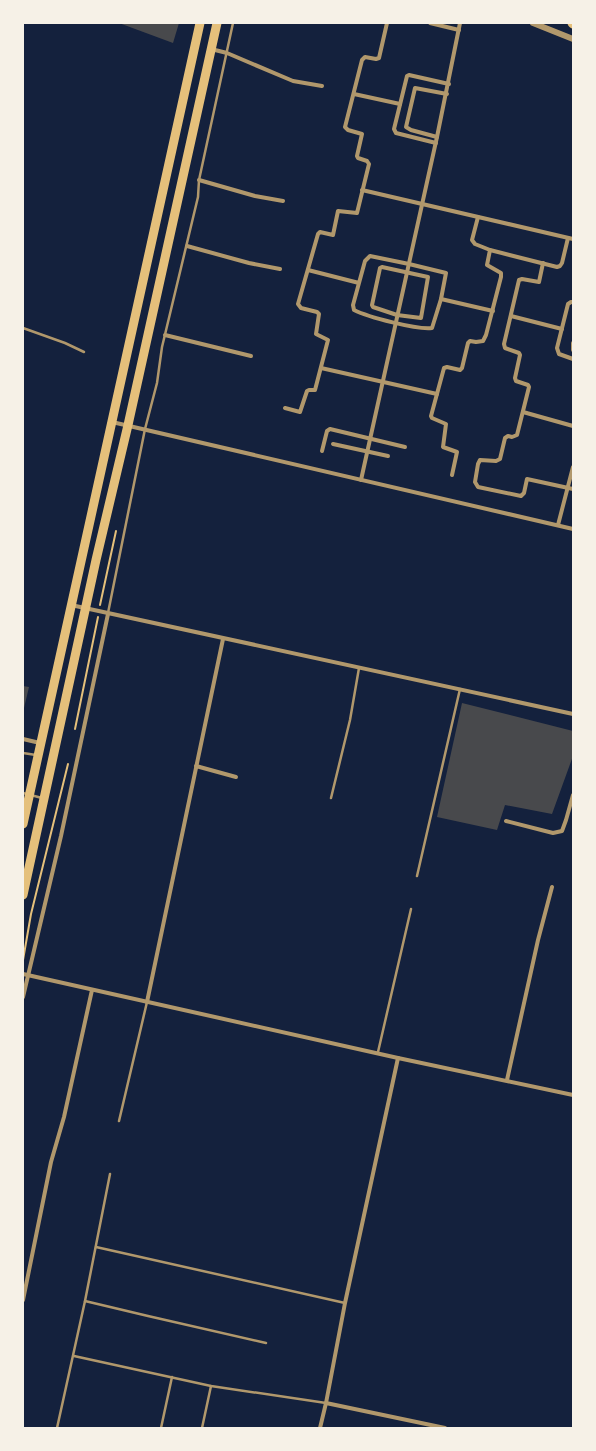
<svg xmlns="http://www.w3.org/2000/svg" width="596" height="1451" font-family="Poppins,sans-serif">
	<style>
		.building { fill: #48494c }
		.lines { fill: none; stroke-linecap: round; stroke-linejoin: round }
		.path { stroke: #e5c07b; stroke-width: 2 }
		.service { stroke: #b1986c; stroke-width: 2.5 }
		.minor { stroke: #b1986c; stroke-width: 4 }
		.tertiary { stroke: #b1986c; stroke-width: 6 }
		.trunk { stroke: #e5c07b; stroke-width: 9 }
	</style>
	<rect width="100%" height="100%" fill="#14213d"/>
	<g class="building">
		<path d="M 119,23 L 179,23 L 173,43 Z"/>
		<path d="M 23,686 L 29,687 L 24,708 L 23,708 Z"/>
		<path d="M 462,703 L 573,731 L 573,756 L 552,814 L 505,805 L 497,830 L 437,817 Z"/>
	</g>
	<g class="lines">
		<g class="path">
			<path d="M 100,605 L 116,531"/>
			<path d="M 75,729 L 98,617"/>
			<path d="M 23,960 L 31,914 L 68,764"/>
		</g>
		<g class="service">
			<path d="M 23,328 L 65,343 L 84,352"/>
			<path d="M 108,613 L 145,429 L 157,383 L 162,347 L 198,197 L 199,180 L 233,23"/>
			<path d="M 23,753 L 36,755"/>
			<path d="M 23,793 L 42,798"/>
			<path d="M 331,798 L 350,720 L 359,668"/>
			<path d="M 417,876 L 460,689"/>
			<path d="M 378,1052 L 411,909"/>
			<path d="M 119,1121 L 147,1002"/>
			<path d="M 96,1247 L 345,1303"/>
			<path d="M 85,1301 L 148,1316 L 266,1343"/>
			<path d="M 74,1356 L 211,1386 L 326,1403"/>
			<path d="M 57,1428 L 85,1301 L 110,1174"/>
			<path d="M 161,1428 L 172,1377"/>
			<path d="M 202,1428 L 211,1386"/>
		</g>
		<g class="minor">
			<path d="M 430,23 L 459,30"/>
			<path d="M 211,49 L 227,53 L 293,81 L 322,86"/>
			<path d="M 354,94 L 400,104"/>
			<path d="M 437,137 L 411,130 L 406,127 L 415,88 L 447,94"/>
			<path d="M 436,143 L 396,133 L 394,129 L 407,76 L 409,75 L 449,84"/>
			<path d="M 199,180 L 255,196 L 283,201"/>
			<path d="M 362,190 L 573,239"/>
			<path d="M 187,246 L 249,263 L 280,269"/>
			<path d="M 490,250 L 557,267 L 560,266 L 562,263 L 568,238"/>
			<path d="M 543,263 L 539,282 L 522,279 L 519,280 L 504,344 L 505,348 L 519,353 L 520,355 L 515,378 L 516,381 L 528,385 L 529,387 L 517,435 L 512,437 L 508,436 L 505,438 L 500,459 L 496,461 L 480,460 L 478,464 L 475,482 L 478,487 L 521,496 L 524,493 L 527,479 L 573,489"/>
			<path d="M 382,267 L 428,277 L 421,318 L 397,315 L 373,307 L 372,305 L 380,268 Z"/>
			<path d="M 308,270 L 359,283 L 365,261 L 370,256 L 409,264 L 446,273 L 441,299 L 432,328 C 417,330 368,317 354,310 L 353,305 L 359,283"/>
			<path d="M 441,299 L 493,311"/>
			<path d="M 573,302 L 571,302 L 568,304 L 557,348 L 559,354 L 573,359"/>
			<path d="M 511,316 L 562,329"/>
			<path d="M 165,335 L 251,356"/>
			<path d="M 573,343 L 573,350"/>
			<path d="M 321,368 L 437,394"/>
			<path d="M 285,408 L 300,412 L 307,391 L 309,390 L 315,390 L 328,340 L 316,334 L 319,314 L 317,312 L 301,308 L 298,304 L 318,234 L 320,232 L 333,235 L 338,211 L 357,213 L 369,164 L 367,161 L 358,158 L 357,156 L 362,134 L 348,130 L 345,127 L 362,60 L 365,57 L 376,59 L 379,58 L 387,23"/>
			<path d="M 523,412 L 573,426"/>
			<path d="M 112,422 L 573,529"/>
			<path d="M 333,444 L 388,456"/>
			<path d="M 322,451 L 327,431 L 330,429 L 405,447"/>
			<path d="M 452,475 L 457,452 L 443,447 L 446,424 L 432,418 L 431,416 L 444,368 L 447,367 L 460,370 L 462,368 L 468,343 L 470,341 L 476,342 L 483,341 L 486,335 L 501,277 L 501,273 L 487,265 L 490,250 L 475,244 L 472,240 L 478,217"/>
			<path d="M 361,480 L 437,137 L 460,23"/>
			<path d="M 558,525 L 573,467"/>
			<path d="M 71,605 L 573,714"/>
			<path d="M 23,739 L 40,743"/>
			<path d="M 196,766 L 236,777"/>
			<path d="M 506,821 L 553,833 L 562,831 L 566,820 L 573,795"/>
			<path d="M 23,974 L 398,1058 L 573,1095"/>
			<path d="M 23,997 L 61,836 L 108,614"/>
			<path d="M 147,1002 L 223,639"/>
			<path d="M 507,1080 L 538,940 L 552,887"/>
			<path d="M 23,1300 L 51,1162 L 64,1117 L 92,990"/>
			<path d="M 326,1403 L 445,1428"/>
			<path d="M 320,1428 L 326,1403 L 345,1303 L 398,1058"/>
		</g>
		<path class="tertiary" d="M 533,23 L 573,39"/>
		<g class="trunk">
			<path d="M 572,23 L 573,24"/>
			<path d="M 23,824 L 200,23"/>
			<path d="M 23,895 L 96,560 L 128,425 L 217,23"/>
		</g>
	</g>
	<rect width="596" height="1451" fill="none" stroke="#f6f1e7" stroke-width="48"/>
</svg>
